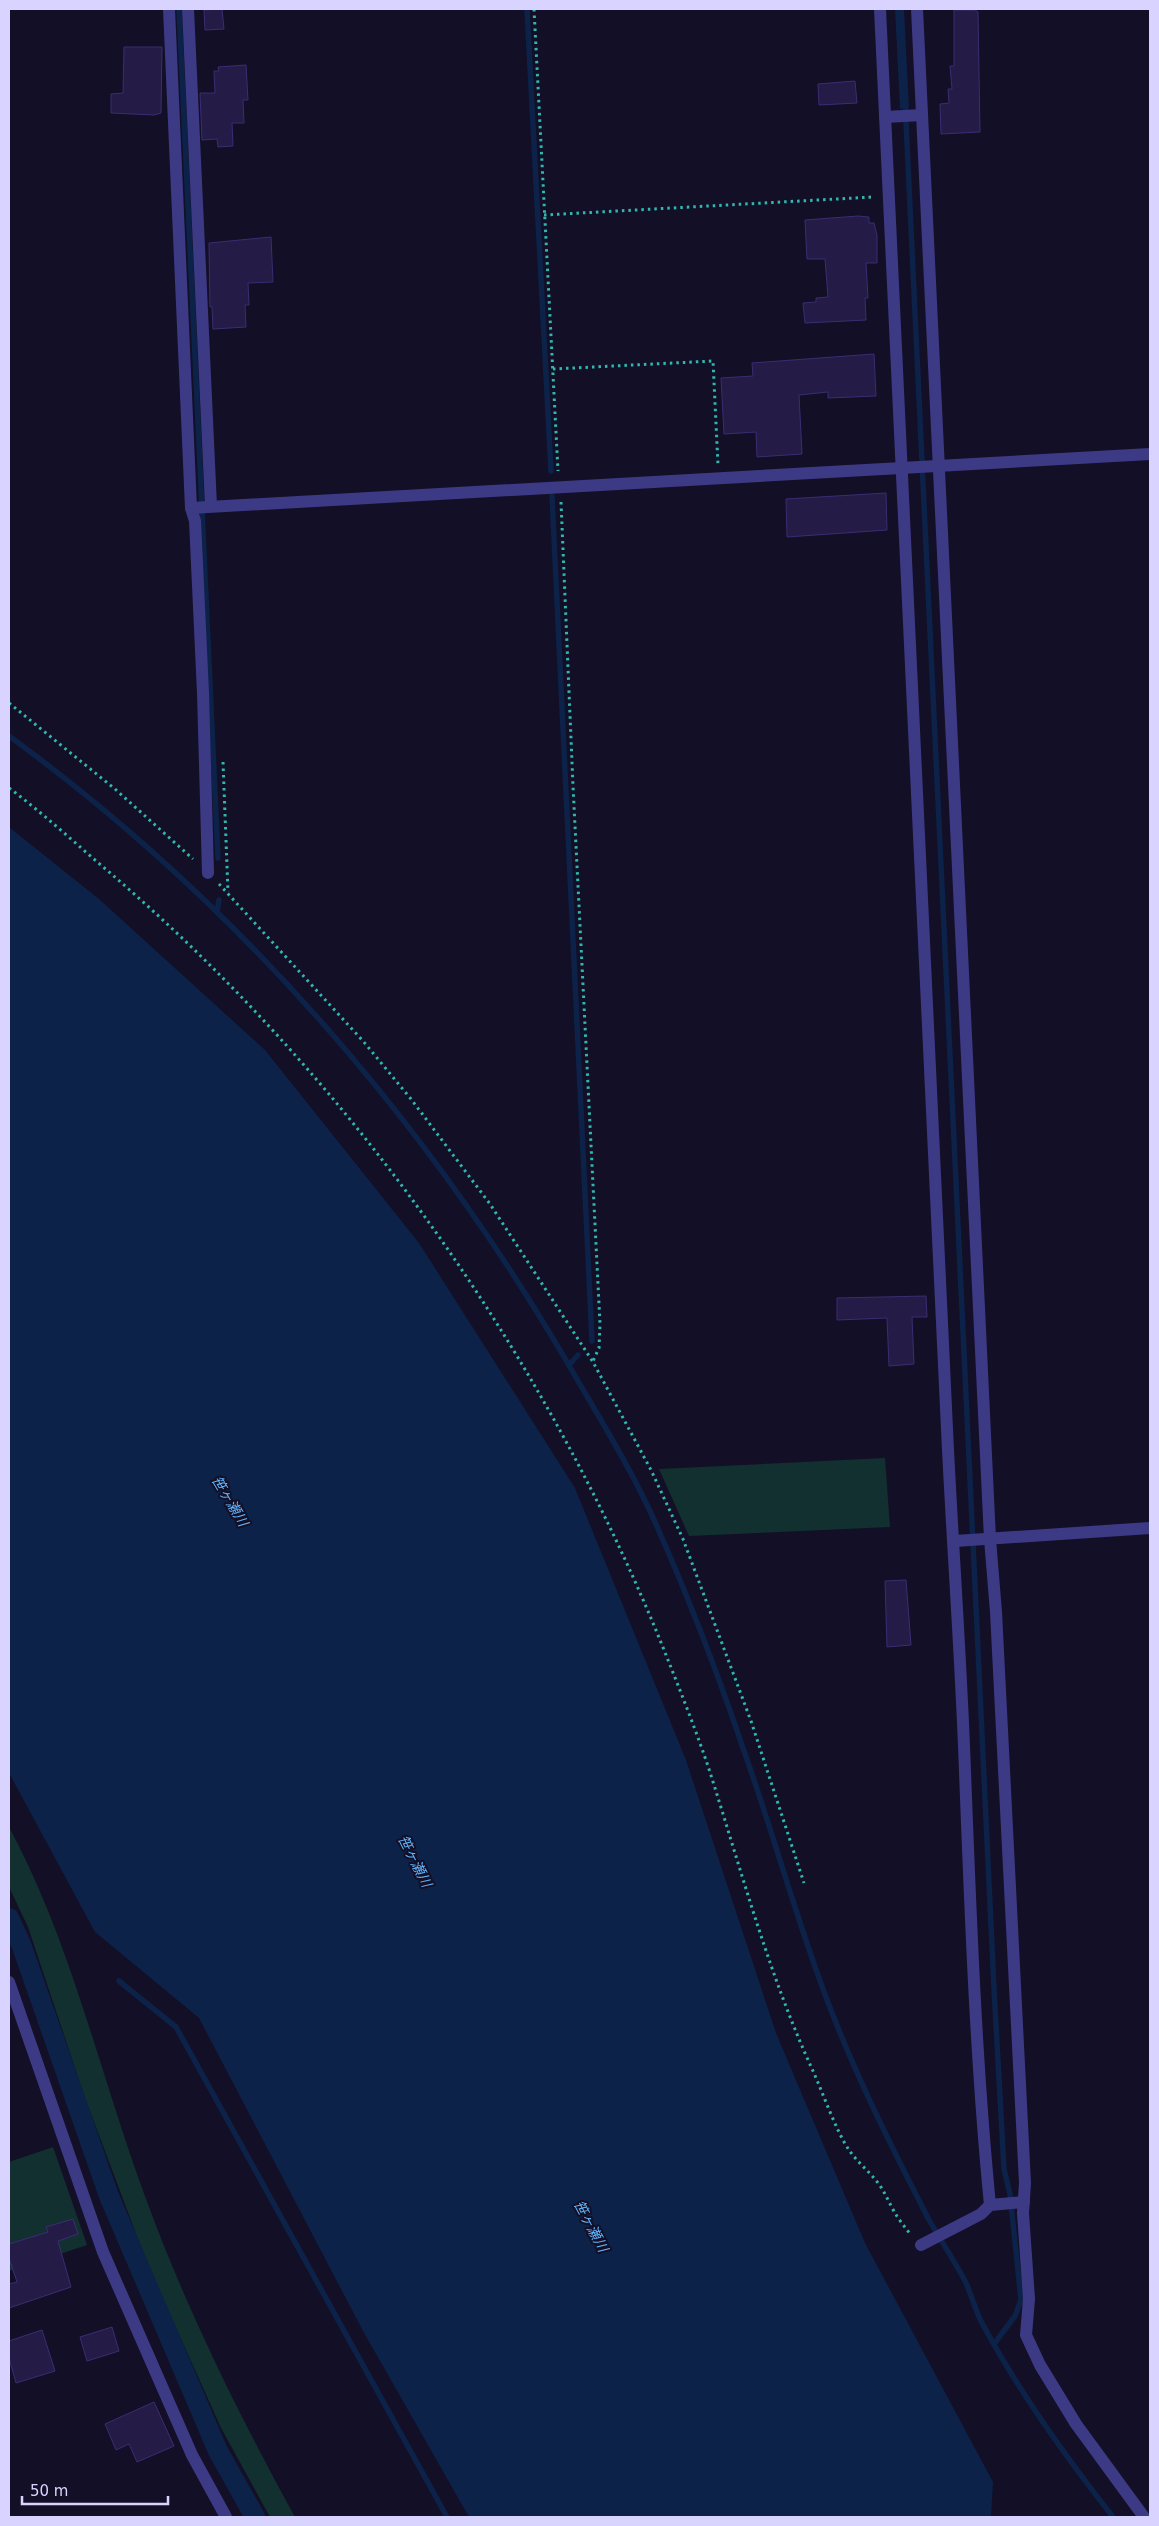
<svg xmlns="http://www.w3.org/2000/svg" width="1159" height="2526" font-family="'DejaVu Sans','Noto Sans JP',sans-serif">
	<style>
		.green { fill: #12302f }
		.water { fill: #0c2248 }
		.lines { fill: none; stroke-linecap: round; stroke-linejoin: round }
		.stream { stroke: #0c2248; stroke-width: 5.5 }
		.canal { stroke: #0c2248; stroke-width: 20 }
		.building { fill: #241b47; stroke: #3b2d73 }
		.path { stroke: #2fb8b0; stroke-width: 3; stroke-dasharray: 2.5 4; stroke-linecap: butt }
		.minor { stroke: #3d3a85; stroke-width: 12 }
		.labels { text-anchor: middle; stroke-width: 4; stroke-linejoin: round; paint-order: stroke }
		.water-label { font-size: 14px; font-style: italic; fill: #62b6ff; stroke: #130f26 }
	</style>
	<rect width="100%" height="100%" fill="#130f26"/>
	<g class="green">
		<path d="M 885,1458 L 890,1527 L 689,1536 L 659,1469 Z"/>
		<path d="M 9,1827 C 72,1944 100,2075 146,2199 C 186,2308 239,2415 295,2517 L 270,2517 L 221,2428 L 147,2263 L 85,2098 L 28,1927 L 9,1887 Z"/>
		<path d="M 53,2147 L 87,2245 L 9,2271 L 9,2162 Z"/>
	</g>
	<g class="water">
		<path d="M 895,9 L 904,9 L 909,108 L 900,109 Z"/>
		<path d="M 9,827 L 99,899 L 265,1050 L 419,1243 L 575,1488 L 686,1760 L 776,2033 L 865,2243 L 993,2482 L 991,2517 L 469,2517 L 363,2331 L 199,2018 L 95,1932 L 9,1773 Z"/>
	</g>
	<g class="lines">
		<g class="stream">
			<path d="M 179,9 L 218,858"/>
			<path d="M 527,9 L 551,471"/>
			<path d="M 905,101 L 994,1989 L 1004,2169 L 1010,2194 L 1021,2300 L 1015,2316 L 994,2344"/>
			<path d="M 552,496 L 592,1341"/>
			<path d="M 9,736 C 242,906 435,1131 578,1381 C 605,1427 633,1473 655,1522 C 688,1596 718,1674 744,1751 C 774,1835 797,1922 829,2005 C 857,2078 892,2148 928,2218 C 940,2240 955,2261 966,2283 C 972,2296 975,2310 982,2323 C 1019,2392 1065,2456 1113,2517"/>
			<path d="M 217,912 L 219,900"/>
			<path d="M 569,1365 L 578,1355"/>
			<path d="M 119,1981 L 176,2027 L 447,2517"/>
		</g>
		<path class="canal" d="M 9,1918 L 21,1944 L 109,2196 L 218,2451 L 255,2517"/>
	</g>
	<g class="building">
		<path d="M 222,9 L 224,29 L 205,30 L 204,10 Z"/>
		<path d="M 954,10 L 975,10 L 978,12 L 980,132 L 941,134 L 940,104 L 949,103 L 948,89 L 952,89 L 950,66 L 954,66 Z"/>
		<path d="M 124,47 L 162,47 L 161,113 L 154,115 L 111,113 L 111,94 L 123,93 Z"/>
		<path d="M 246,65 L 248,100 L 243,100 L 244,123 L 232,123 L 233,146 L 218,147 L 217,139 L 202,140 L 200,93 L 215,93 L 214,71 L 219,71 L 218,67 Z"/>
		<path d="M 855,81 L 857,103 L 819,105 L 818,84 Z"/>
		<path d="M 858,216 L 869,217 L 869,223 L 874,223 L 877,235 L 877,263 L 866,263 L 868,298 L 865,298 L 866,320 L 805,323 L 803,303 L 816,302 L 816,298 L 828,297 L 825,259 L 807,259 L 805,220 Z"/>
		<path d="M 271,237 L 273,282 L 248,283 L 249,305 L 245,305 L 246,327 L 213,329 L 212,307 L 210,307 L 209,243 Z"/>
		<path d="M 874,354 L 876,396 L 828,398 L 828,392 L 799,395 L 802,454 L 757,457 L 756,432 L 724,434 L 721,378 L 753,376 L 752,363 Z"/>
		<path d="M 886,493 L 887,530 L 787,537 L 786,499 Z"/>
		<path d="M 926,1296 L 927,1317 L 912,1317 L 914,1364 L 889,1366 L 887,1318 L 837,1320 L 837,1298 Z"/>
		<path d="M 906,1580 L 911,1645 L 887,1647 L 885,1581 Z"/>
		<path d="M 73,2219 L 78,2234 L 58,2241 L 71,2287 L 9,2308 L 9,2284 L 17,2282 L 9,2258 L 9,2244 L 48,2232 L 46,2227 Z"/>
		<path d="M 112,2327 L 119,2351 L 87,2361 L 80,2337 Z"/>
		<path d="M 42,2330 L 55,2371 L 16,2383 L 9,2358 L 9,2341 Z"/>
		<path d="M 154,2402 L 174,2446 L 137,2462 L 129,2444 L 116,2450 L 105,2424 Z"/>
	</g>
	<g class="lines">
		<g class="path">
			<path d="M 534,9 L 558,471"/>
			<path d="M 544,215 L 873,197"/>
			<path d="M 553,369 L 713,361 L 718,465"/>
			<path d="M 561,502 L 573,786 L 600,1324 L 599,1348 L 593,1361"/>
			<path d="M 9,703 L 115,789 L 193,859"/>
			<path d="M 223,762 L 228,892"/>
			<path d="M 9,788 C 44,814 76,844 109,872 C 354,1082 550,1361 668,1660 C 682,1695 696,1731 708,1766 C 741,1869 768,1973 813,2071 C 823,2093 836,2131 849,2150 C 857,2162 869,2171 878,2183 C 885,2192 889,2203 895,2213 C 899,2220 905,2227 910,2234"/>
			<path d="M 219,884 L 363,1041 L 411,1099 L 490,1204 L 593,1362 L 651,1470 L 683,1539 L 751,1721 L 804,1883"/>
		</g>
		<g class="minor">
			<path d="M 169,9 L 191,508 L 195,521 L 203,693 L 208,873"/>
			<path d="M 188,9 L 211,506"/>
			<path d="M 880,9 L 948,1450 C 953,1549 960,1647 964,1746 C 970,1899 975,2052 990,2205"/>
			<path d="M 917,9 L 990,1539 L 996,1612 L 1025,2183 L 1023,2213 L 1029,2299 L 1026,2335 L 1040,2365 L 1076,2424 L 1144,2517"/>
			<path d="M 885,117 L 922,115"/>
			<path d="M 191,508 L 1150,454"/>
			<path d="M 955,1541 L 1150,1528"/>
			<path d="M 9,1982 L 103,2252 L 192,2455 L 226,2517"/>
			<path d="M 921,2245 L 981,2214 L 990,2205 L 1024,2202"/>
		</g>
	</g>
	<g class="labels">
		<g class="water-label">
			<text transform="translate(230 1501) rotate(59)" y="5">笹ヶ瀬川</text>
			<text transform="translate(415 1861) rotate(63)" y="5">笹ヶ瀬川</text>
			<text transform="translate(591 2226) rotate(62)" y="5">笹ヶ瀬川</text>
		</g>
	</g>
	<rect width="1159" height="2526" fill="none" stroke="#d9d4ff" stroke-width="20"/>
	<path d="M22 2496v8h146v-8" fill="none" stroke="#d9d4ff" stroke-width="2.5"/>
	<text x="30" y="2496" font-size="15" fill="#d9d4ff" stroke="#130f26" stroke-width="4" paint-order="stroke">50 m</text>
</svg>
